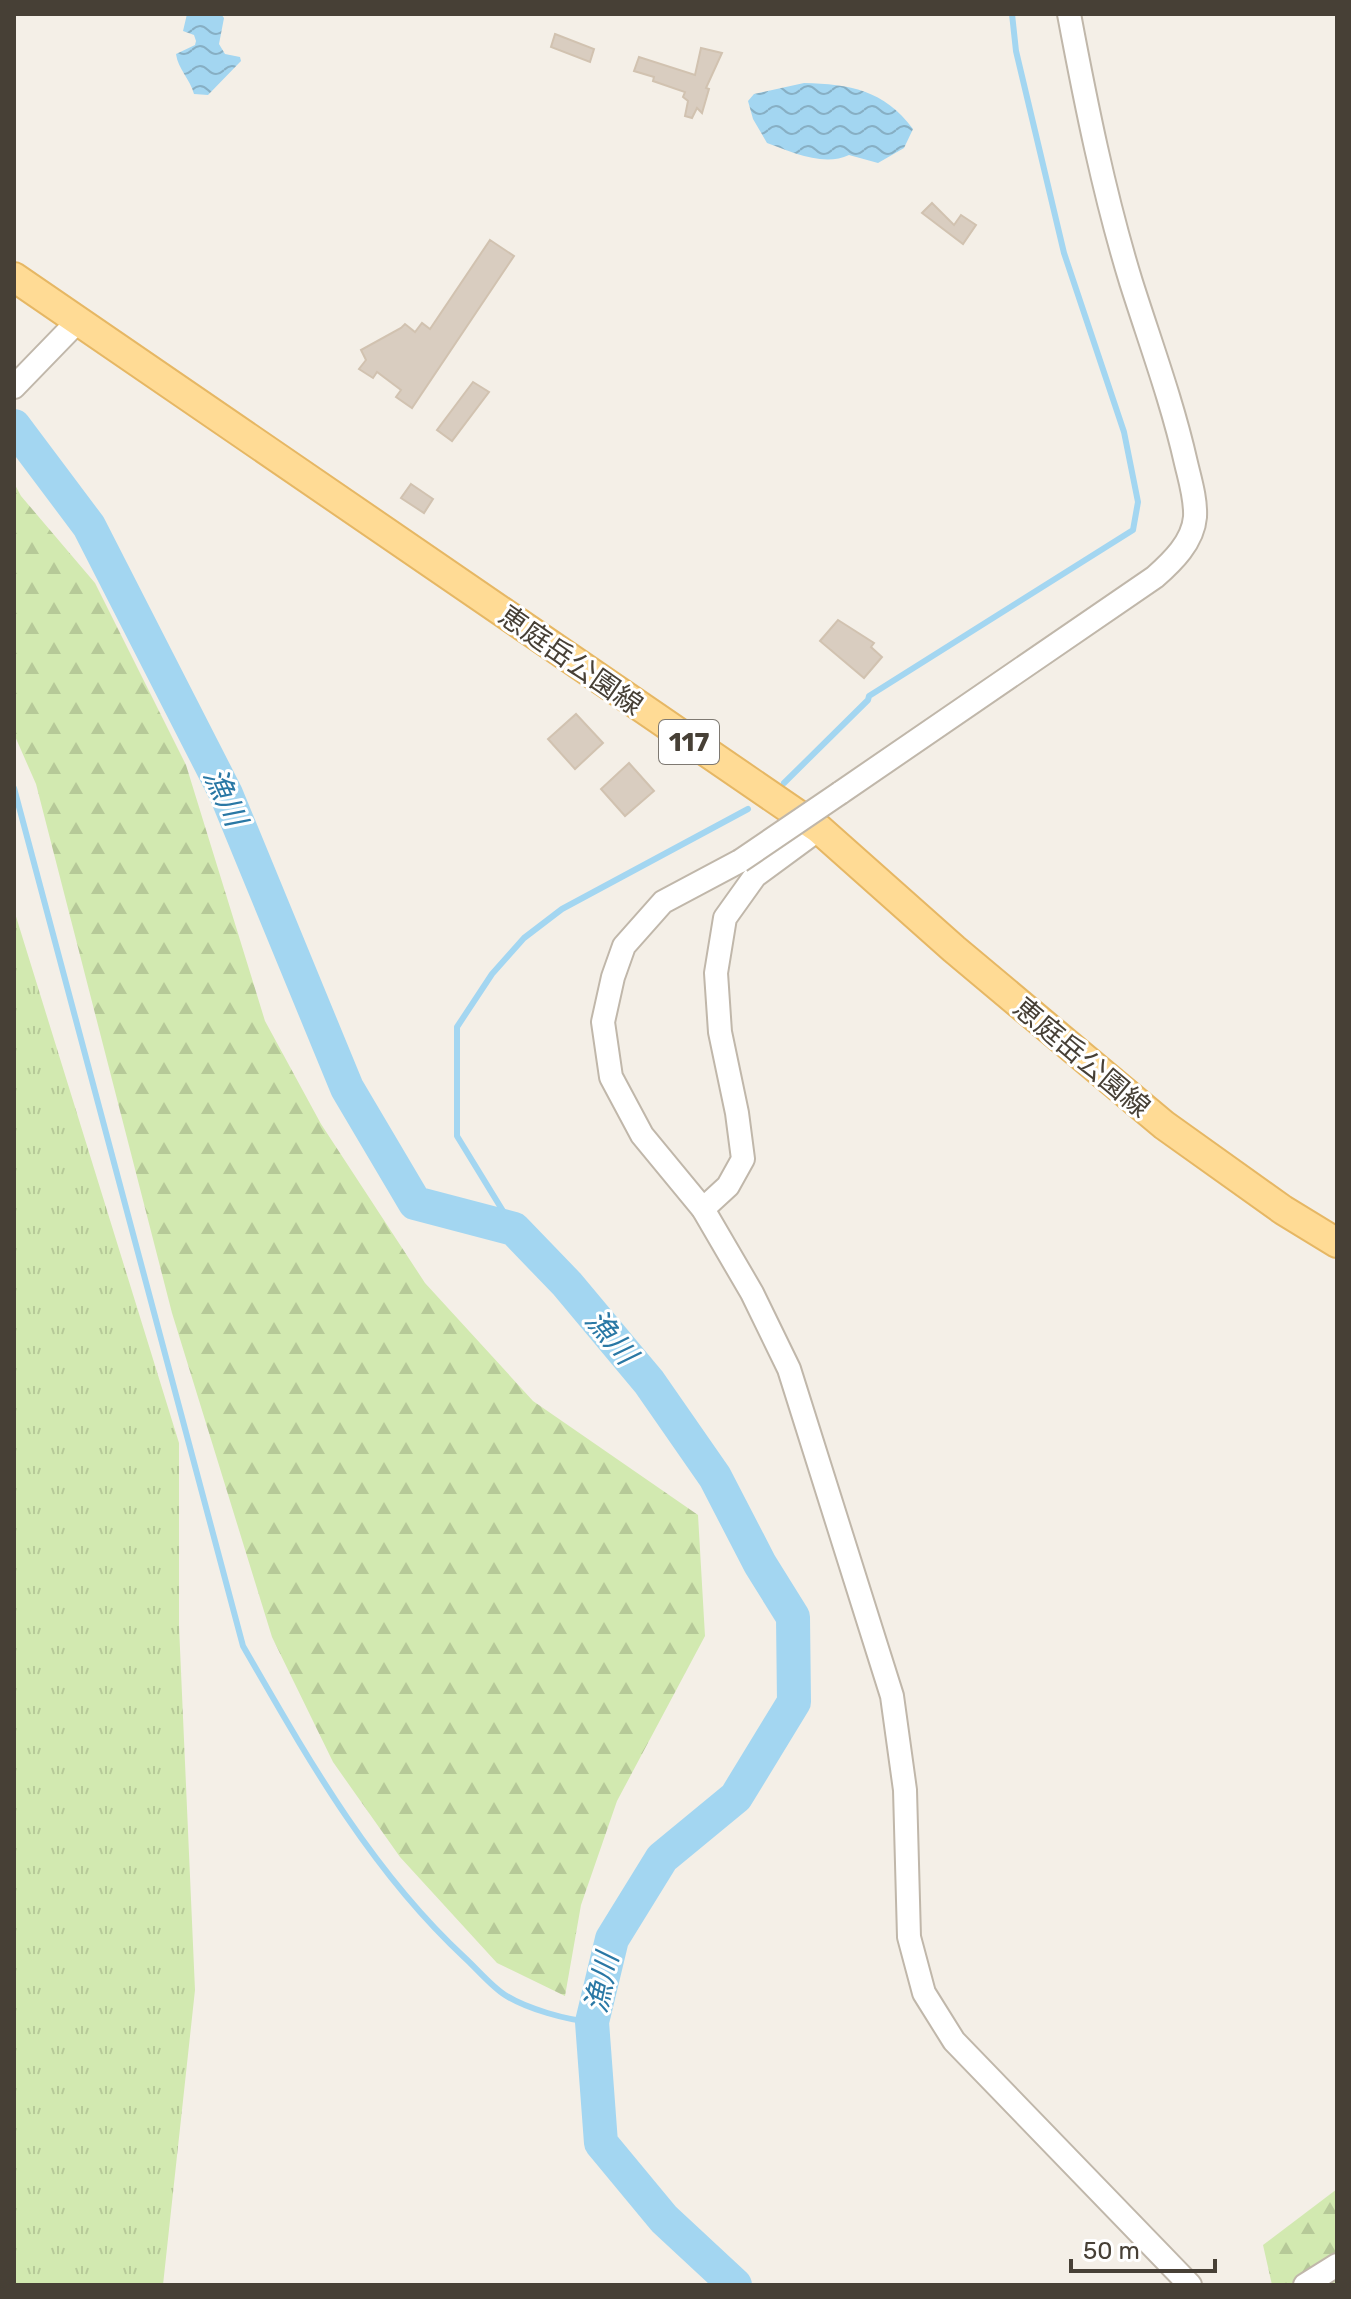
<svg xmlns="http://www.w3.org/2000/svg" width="1351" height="2299" font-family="Rubik,'Noto Sans JP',sans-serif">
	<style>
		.grass { fill: url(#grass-tufts) }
		.forest { fill: url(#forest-firs) }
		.water { fill: url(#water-waves) }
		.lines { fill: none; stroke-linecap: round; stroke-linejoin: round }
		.stream { stroke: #a3d6f1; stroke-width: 6 }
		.river { stroke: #a3d6f1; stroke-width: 34 }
		.building { fill: #d9cdc0; stroke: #d1c2b0; stroke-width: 2 }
		.minor-casing { stroke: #c0b7aa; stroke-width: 26 }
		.major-casing { stroke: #e6b764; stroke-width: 32 }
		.minor { stroke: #fff; stroke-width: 22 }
		.major { stroke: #ffdb95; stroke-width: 28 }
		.minor-bridge-casing { stroke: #c0b7aa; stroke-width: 26; stroke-linecap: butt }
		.minor-bridge { stroke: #fff; stroke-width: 22 }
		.labels { text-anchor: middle; stroke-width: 6; stroke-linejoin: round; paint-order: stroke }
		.shield { fill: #fff; stroke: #7e7972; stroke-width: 2 }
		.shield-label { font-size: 26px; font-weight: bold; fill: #474036 }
		.street-label { font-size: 28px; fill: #474036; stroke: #fff }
		.water-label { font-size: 30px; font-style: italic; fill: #2a78a5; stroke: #fff }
	</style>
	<defs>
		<pattern id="grass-tufts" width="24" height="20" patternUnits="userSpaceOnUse" patternTransform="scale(2)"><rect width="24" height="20" fill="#d2e9b0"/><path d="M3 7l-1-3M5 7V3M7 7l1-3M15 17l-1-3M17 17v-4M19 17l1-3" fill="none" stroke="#b6c998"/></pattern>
		<pattern id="forest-firs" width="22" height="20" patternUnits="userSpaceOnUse" patternTransform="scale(2)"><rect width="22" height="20" fill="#d2e9b0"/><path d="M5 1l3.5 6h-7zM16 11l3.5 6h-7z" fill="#b6c998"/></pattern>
		<pattern id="water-waves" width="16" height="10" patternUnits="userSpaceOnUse" patternTransform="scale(2)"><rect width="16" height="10" fill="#a3d6f1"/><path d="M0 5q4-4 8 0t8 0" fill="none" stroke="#87afc4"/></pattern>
	</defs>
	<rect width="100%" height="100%" fill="#f4efe7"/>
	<path class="grass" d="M 14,910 L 179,1443 L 179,1626 L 195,1990 L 163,2285 L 14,2285 Z"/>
	<g class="forest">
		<path d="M 14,483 L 21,496 L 95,583 L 186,765 L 265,1021 L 321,1124 L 425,1283 L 533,1401 L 698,1515 L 705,1636 L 617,1801 L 581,1905 L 565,1996 L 497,1963 L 400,1857 L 333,1762 L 272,1637 L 172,1313 L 36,784 L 14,734 Z"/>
		<path d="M 1337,2189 L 1337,2285 L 1272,2285 L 1263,2245 Z"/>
	</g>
	<g class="water">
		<path d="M 187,14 L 221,14 L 224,18 L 219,44 L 225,54 L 240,57 L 241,61 L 208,95 L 194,94 C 190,79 178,69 176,54 L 195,45 L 196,41 L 194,35 L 183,31 Z"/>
		<path d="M 804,83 C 850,84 884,90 913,129 L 904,148 L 878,163 L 849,155 C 824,167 791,152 767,143 L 753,119 L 748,101 L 754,94 Z"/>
	</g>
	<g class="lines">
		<g class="stream">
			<path d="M 784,783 L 868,700 L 869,696 L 1133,530 L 1138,502 L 1124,432 L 1064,253 L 1016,51 L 1012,14"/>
			<path d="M 14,788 L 243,1646 C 307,1757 370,1870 465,1958 C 478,1970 491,1986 505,1995 C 527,2009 567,2020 592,2022"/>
			<path d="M 514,1229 L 457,1136 L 457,1027 L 492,974 L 524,938 L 562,909 L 748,809"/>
		</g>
		<path class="river" d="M 14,426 L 89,526 L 226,794 L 347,1088 L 415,1203 L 514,1229 L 567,1284 L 649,1382 L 715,1477 L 760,1564 L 793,1617 L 794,1702 L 736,1797 L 662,1858 L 612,1939 L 592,2022 L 601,2143 L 664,2219 L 735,2285"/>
	</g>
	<g class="building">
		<path d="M 555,34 L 594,49 L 590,62 L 551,47 Z"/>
		<path d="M 701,48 L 722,53 L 706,88 L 709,89 L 702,113 L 697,108 L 692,118 L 685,116 L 688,101 L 683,97 L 685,92 L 653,81 L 654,77 L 634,71 L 639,57 L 695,75 Z"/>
		<path d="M 932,203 L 954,225 L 961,215 L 976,225 L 963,244 L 922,213 Z"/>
		<path d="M 490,240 L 514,256 L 412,408 L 396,397 L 401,390 L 377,372 L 373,378 L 359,369 L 366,360 L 361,350 L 401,328 L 405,324 L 415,332 L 422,323 L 430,329 Z"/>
		<path d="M 473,382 L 489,392 L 452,441 L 437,430 Z"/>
		<path d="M 411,484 L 433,499 L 424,513 L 401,498 Z"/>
		<path d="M 838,620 L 874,643 L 871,647 L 882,657 L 864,678 L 820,641 Z"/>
		<path d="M 576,714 L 603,743 L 575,769 L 548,739 Z"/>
		<path d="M 629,763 L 654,791 L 625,816 L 601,789 Z"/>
	</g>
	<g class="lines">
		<g class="minor-casing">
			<g id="minor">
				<path d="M 14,387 L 78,321"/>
				<path d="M 840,793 L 1155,577 C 1172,562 1193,542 1195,517 C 1196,499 1190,480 1186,463 C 1172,401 1150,342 1131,282 C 1104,194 1086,104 1069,14"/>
				<path d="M 740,861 L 663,902 L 624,946 L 613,977 L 603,1022 L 611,1077 L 642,1135 L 703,1209 L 752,1293 L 789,1369 L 892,1696 L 905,1790 L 909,1937 L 924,1993 L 954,2041 L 1190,2285"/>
				<path d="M 703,1209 L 728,1186 L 743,1159 L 737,1113 L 720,1032 L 716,973 L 725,918 L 755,876 L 819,829"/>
				<path d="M 1305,2285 L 1337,2265"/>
			</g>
		</g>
		<g class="major-casing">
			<path id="major" d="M 14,277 L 819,829 L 954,949 L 1164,1125 L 1283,1210 L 1337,1243"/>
		</g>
		<use href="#minor" class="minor"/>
		<use href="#major" class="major"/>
		<g class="minor-bridge-casing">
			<path id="minor-bridge" d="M 740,861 L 840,793"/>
		</g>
		<use href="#minor-bridge" class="minor-bridge"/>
	</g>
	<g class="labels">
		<rect class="shield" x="659" y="720" width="60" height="44" rx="6"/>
		<g class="shield-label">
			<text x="689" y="751">117</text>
		</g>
		<g class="street-label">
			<text transform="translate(571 660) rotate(35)" y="10">恵庭岳公園線</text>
			<text transform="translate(1082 1057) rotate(40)" y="10">恵庭岳公園線</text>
		</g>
		<g class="water-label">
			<text transform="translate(225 797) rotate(65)" y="10">漁川</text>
			<text transform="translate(611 1337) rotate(50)" y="10">漁川</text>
			<text transform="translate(602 1983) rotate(-78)" y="10">漁川</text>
		</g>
	</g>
	<rect width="1351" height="2299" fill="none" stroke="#474036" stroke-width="32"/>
	<path d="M1071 2259v12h144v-12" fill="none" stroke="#474036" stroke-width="4"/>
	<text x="1083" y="2259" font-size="24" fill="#474036" stroke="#ffffff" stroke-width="6" paint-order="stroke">50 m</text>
</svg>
